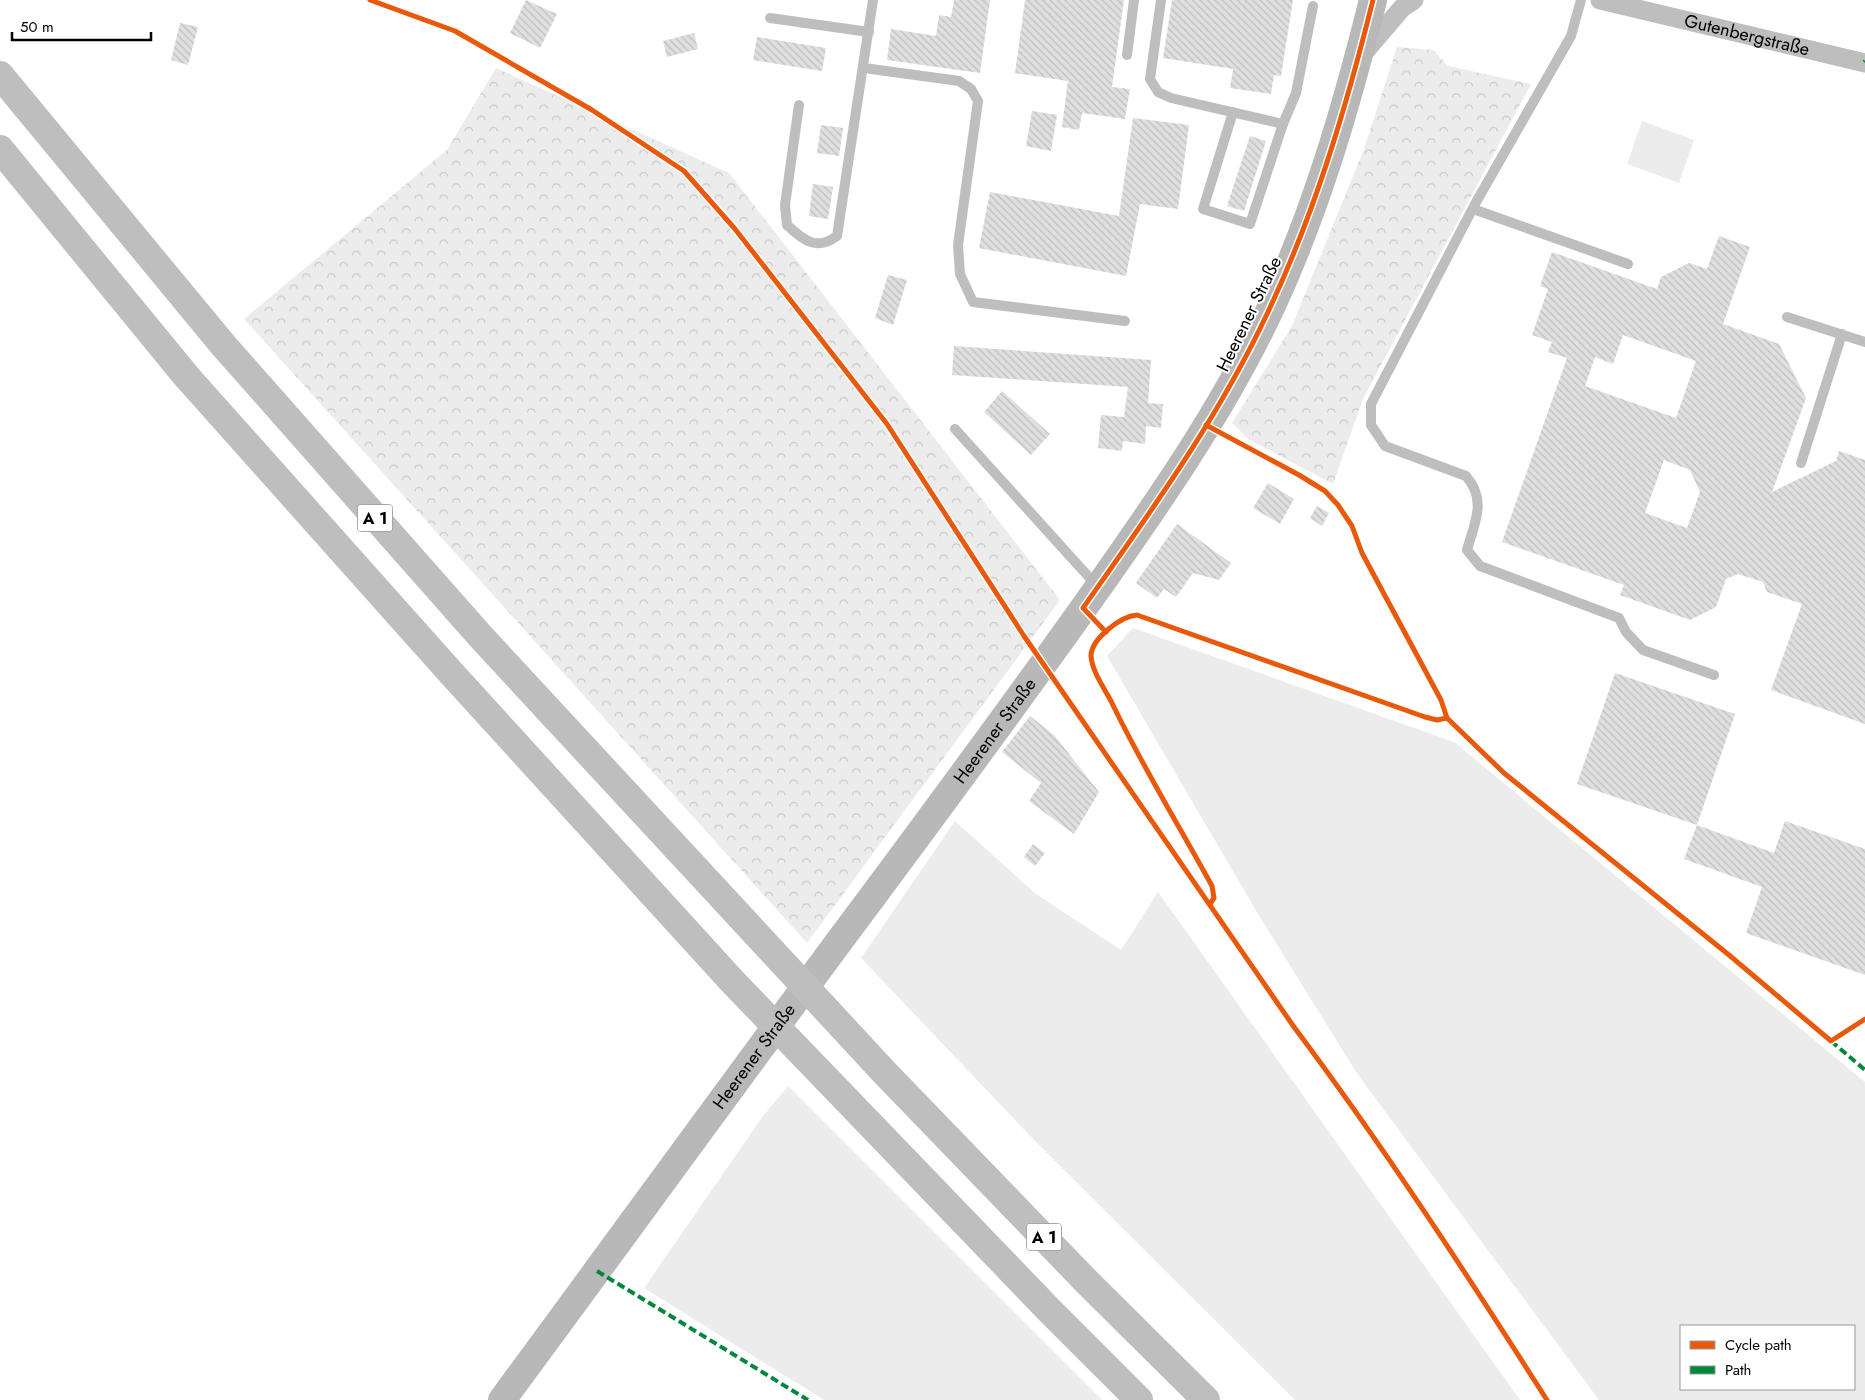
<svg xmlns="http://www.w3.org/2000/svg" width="1865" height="1400" font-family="Jost,sans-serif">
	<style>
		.grass { fill: #ececec; fill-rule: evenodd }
		.forest { fill: url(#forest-crowns) }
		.building { fill: url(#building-back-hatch); fill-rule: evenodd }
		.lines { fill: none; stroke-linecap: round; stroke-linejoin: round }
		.service { stroke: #bebebe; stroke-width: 10 }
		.minor { stroke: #bebebe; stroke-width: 19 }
		.secondary { stroke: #b8b8b8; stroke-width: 28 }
		.motorway { stroke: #bebebe; stroke-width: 28 }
		.quiet { stroke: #00873e; stroke-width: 4; stroke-dasharray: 8 4; stroke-linecap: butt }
		.cycleway-casing { stroke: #fff; stroke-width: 8 }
		.cycleway { stroke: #e8590c; stroke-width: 5 }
		.labels { text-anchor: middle; stroke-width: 4; stroke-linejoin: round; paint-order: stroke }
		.shield { fill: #fff; stroke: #4c4c4c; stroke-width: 1 }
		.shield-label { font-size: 16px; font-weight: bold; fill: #000 }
		.street-label { font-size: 18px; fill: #000; stroke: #fff }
	</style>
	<defs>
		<pattern id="forest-crowns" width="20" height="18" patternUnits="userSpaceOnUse" patternTransform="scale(1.25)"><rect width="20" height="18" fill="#ececec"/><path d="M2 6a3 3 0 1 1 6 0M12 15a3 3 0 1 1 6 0" fill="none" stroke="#c9c9c9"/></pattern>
		<pattern id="building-back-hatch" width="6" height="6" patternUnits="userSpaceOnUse" patternTransform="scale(1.25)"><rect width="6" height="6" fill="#dfdfdf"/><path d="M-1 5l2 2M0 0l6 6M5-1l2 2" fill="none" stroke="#bebebe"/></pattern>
	</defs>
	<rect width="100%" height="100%" fill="#fff"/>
	<g class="grass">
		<path d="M 1642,121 L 1694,140 L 1679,183 L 1627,164 Z"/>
		<path d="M 1133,628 L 1454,742 L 1865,1082 L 1865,1400 L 1599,1400 L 1358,1075 L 1258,914 L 1107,656 ZM 1681,1326 L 1854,1326 L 1854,1389 L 1681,1389 Z"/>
		<path d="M 955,821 L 1036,894 L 1121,950 L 1158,892 L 1520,1400 L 1295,1400 L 1035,1141 L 861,958 Z"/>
		<path d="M 788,1086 L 1102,1400 L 824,1400 L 644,1288 L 763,1116 Z"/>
	</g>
	<g class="forest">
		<path d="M 1397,47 L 1433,50 L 1448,66 L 1531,84 L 1363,399 L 1333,484 L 1248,439 L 1232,423 L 1292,326 L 1364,149 Z"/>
		<path d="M 496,68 L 729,173 L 1060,600 L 807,943 L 244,319 L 447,150 Z"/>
	</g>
	<g class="building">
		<path d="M 526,0 L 557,14 L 540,48 L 510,33 Z"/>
		<path d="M 954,0 L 990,0 L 980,73 L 887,60 L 891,29 L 936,36 L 939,15 L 951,17 Z"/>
		<path d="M 1025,0 L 1124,0 L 1112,87 L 1130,89 L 1125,119 L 1082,113 L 1079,130 L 1062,127 L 1068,81 L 1015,73 Z"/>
		<path d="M 1172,0 L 1293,0 L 1281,76 L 1274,75 L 1271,94 L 1230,88 L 1233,69 L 1163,58 Z"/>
		<path d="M 180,23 L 198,27 L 188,65 L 171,60 Z"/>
		<path d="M 694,33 L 698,49 L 667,57 L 663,41 Z"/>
		<path d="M 757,37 L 826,48 L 822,71 L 753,60 Z"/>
		<path d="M 1032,111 L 1057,115 L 1051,151 L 1026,146 Z"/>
		<path d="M 1133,118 L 1189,125 L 1178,209 L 1140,204 L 1126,276 L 979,248 L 990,192 L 1119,216 Z"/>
		<path d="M 821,125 L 843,128 L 839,156 L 817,153 Z"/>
		<path d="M 1250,136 L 1266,141 L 1244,211 L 1227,206 Z"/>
		<path d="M 813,184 L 833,187 L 828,219 L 809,216 Z"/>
		<path d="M 1719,236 L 1750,247 L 1723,324 L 1779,344 L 1806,398 L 1772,492 L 1836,461 L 1839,451 L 1865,460 L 1865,724 L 1771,690 L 1802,604 L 1767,592 L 1763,582 L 1738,574 L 1726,579 L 1716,607 L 1690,620 L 1620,595 L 1624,585 L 1502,542 L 1567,358 L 1548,352 L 1552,342 L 1532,335 L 1548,289 L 1540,286 L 1552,252 L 1657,289 L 1661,277 L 1689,263 L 1707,269 ZM 1623,335 L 1696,361 L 1676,418 L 1585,386 L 1595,357 L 1613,364 ZM 1664,460 L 1690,470 L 1700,492 L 1687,528 L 1645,513 Z"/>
		<path d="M 888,275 L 907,280 L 893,325 L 875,318 Z"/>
		<path d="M 954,346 L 1151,360 L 1148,403 L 1163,404 L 1161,428 L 1146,426 L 1145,444 L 1123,441 L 1122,451 L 1098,448 L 1101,415 L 1124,417 L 1128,387 L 952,375 Z"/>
		<path d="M 1002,391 L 1050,434 L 1031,455 L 984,412 Z"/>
		<path d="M 1268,483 L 1294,499 L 1280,524 L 1253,508 Z"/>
		<path d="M 1317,506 L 1329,513 L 1322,526 L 1310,518 Z"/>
		<path d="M 1177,524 L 1231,563 L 1219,580 L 1193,573 L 1176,597 L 1164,589 L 1157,598 L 1136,583 Z"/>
		<path d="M 1615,673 L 1735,714 L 1697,825 L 1577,784 Z"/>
		<path d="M 1030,716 L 1054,735 L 1099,792 L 1074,834 L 1029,801 L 1041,783 L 1002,752 Z"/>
		<path d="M 1785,821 L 1865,849 L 1865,975 L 1746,933 L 1762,887 L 1684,859 L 1697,825 L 1774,853 Z"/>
		<path d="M 1033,844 L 1045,853 L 1035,866 L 1024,857 Z"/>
	</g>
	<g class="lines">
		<g class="service">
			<path d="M 1161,0 L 1150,79 L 1158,92 L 1171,98 L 1283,124 L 1296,93 L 1313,6"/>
			<path d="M 1581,0 L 1571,36 L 1475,204 L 1371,404 L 1371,425 L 1385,446 L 1466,476 C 1487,500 1475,522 1467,550 L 1480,566 L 1619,618 L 1626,632 L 1643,650 L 1714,675"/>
			<path d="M 770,18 L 869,32"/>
			<path d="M 1127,55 L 1134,0"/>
			<path d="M 864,68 L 959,81 L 971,89 L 978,101 L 958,245 L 960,274 L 973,302 L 1125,321"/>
			<path d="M 799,105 L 785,205 L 787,225 C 804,241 817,251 837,236 L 873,0"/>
			<path d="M 1233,112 L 1203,209 L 1250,224 L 1283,124"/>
			<path d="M 1473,209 L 1628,264"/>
			<path d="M 1787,317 L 1865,342"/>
			<path d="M 955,429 L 1097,586"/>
			<path d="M 1801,463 L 1842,334"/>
		</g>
		<g class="minor">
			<path id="s1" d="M 1600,0 L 1865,63"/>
			<path d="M 1361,56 L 1402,8 L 1414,0"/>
		</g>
		<path class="secondary" id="s2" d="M 502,1400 C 626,1232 748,1063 873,896 C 948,795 1022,695 1095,592 C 1157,504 1220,414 1267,316 C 1315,215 1346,108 1373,0"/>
		<g class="motorway">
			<path d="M 0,75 L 224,346 L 482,638 L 885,1073 L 1088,1283 L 1206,1400"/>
			<path d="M 0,149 L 187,377 L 452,674 L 732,981 L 1050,1311 L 1139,1400"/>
		</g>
		<g class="quiet">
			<path d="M 1864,62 L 1865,61"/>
			<path d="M 1831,1041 L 1865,1070"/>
			<path d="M 597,1271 L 808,1400"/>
		</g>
		<g class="cycleway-casing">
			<g id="cycleway">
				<path d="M 370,0 L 455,31 L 592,110 L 684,171 L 735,229 L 887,424 L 1024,636 L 1294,1027 C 1384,1147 1466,1273 1547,1400"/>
				<path d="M 1206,425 L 1299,475 L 1325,491 L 1338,505 L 1352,526 L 1362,553 L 1441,700 L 1447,718"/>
				<path d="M 1106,632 L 1083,608 C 1149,514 1218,419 1267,314 C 1315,213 1346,108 1373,0"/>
				<path d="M 1210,904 L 1214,898 L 1212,886 C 1178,824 1141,764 1111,701 C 1104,688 1092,671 1091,656 C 1091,639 1121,616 1137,615 L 1425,717 L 1437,720 L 1447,718 L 1504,773 L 1729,955 L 1831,1041 L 1865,1019"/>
			</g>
		</g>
		<use href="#cycleway" class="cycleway"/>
	</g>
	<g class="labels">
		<g class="shield">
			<rect x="357.5" y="504.5" width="35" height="27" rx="4"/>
			<rect x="1026.5" y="1223.5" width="35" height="27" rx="4"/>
		</g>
		<g class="shield-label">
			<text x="375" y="524">A 1</text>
			<text x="1044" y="1243">A 1</text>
		</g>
		<g class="street-label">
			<text dy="6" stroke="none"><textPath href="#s1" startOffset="151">Gutenbergstraße</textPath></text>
			<text transform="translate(1249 314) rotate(-64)" y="6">Heerener Straße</text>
			<text dy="6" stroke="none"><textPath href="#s2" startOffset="831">Heerener Straße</textPath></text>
			<text dy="6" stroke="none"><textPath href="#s2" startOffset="426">Heerener Straße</textPath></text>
		</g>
	</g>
	<rect x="1680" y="1325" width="175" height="65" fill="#ffffff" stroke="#999999"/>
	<rect x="1690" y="1341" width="25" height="8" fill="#e8590c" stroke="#999999"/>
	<text x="1725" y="1350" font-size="15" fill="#000000">Cycle path</text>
	<rect x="1690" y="1366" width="25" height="8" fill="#00873e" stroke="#999999"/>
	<text x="1725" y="1375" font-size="15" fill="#000000">Path</text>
	<path d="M12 32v8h139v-8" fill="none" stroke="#000000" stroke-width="2.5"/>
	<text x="20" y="32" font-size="15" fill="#000000" stroke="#ffffff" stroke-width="4" paint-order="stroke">50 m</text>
</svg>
